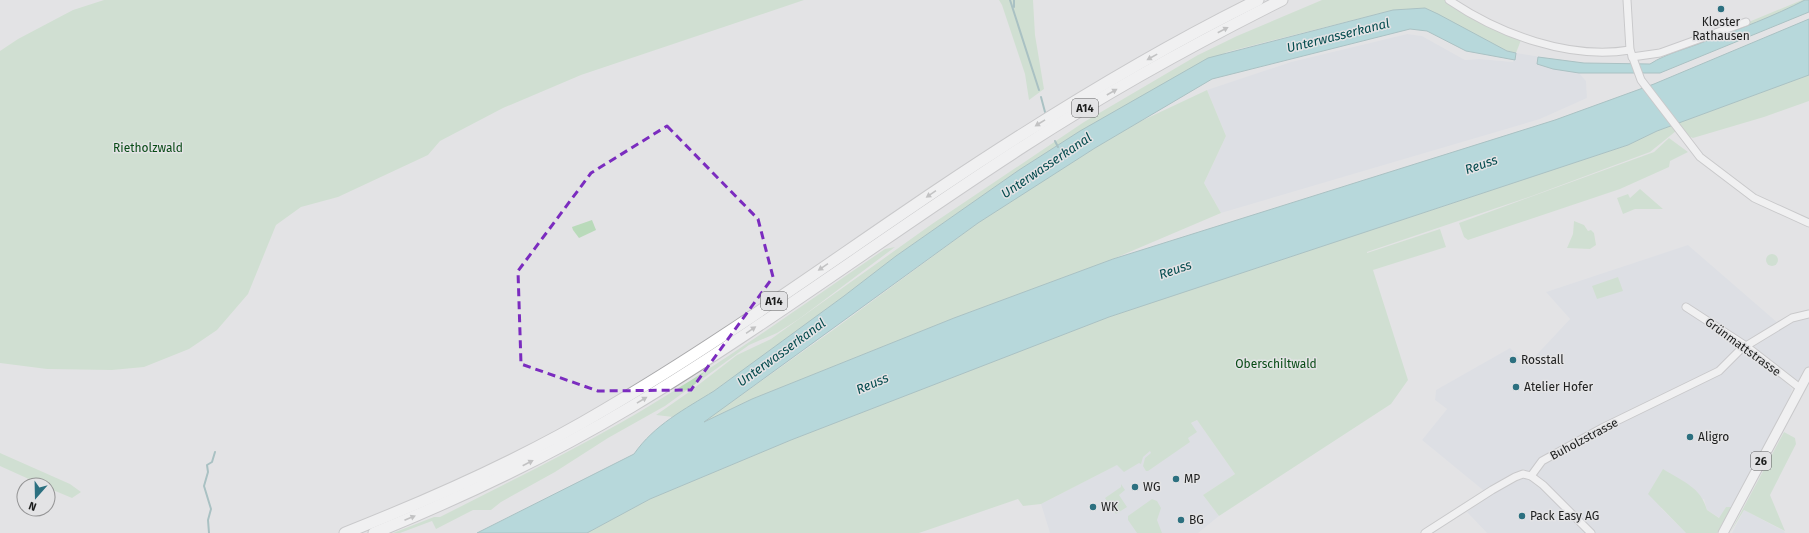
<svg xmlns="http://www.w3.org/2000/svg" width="1809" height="533" font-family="'Fira Sans',sans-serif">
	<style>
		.built { fill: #d6dae3 }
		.green { fill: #b9daba }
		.water { fill: #81cbce; stroke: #639799 }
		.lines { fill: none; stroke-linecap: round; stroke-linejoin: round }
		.stream { stroke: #639799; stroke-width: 2 }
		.minor-casing { stroke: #a9a9ab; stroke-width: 9 }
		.major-casing { stroke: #a9a9ab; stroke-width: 11 }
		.highway-casing { stroke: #a9a9ab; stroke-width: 13 }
		.minor { stroke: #fff; stroke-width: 7 }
		.major { stroke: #fff; stroke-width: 9 }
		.highway { stroke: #fff; stroke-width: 11 }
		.oneway { fill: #999a9a }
		.marked { fill: none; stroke: #7b2cbf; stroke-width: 3; stroke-dasharray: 8 5; stroke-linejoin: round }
		.poi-dot { fill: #2c7080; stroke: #e3e3e5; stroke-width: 1.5 }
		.labels { text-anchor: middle; stroke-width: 3; stroke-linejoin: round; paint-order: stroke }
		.shield { fill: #e3e3e5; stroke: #58595a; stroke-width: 1 }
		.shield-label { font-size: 11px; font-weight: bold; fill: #1d1e1e }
		.poi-label { font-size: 12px; fill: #1d1e1e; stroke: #e3e3e5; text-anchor: start }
		.park-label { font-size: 12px; fill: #084b16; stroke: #e3e3e5 }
		.street-label { font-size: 12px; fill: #1d1e1e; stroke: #e3e3e5 }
		.water-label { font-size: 13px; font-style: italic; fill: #054c4f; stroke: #e3e3e5 }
	</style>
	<rect width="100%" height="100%" fill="#e3e3e5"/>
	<g class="built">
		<path d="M 1407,34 L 1422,36 L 1465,60 L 1479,59 L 1513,62 L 1516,53 L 1561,60 L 1579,73 L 1586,81 L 1587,98 L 1540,119 L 1221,213 L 1204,183 L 1226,136 L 1207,90 L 1291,62 Z"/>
		<path d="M 1688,245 L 1778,323 L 1748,341 L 1737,342 L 1734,349 L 1740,353 L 1747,352 L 1783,379 L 1792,389 L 1790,396 L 1732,507 L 1726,507 L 1720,518 L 1707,510 L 1704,499 L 1661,508 L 1686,533 L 1487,533 L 1467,512 L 1489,495 L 1422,440 L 1447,409 L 1435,400 L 1436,390 L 1510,348 L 1527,365 L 1570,319 L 1546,292 Z"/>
		<path d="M 1809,314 L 1809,372 L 1800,388 L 1746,346 L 1792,318 Z"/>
		<path d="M 1197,420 L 1235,474 L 1203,495 L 1219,516 L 1198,533 L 1050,533 L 1041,504 L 1149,448 Z"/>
		<path d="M 1744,510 L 1784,531 L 1785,533 L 1732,533 Z"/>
	</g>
	<g class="green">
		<path d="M 104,0 L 804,0 L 581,75 L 503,108 L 440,141 L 428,155 L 338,197 L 301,207 L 276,225 L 248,294 L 217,330 L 189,349 L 144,367 L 112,370 L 47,369 L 0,363 L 0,51 L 18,39 L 73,10 Z"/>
		<path d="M 999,0 L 1033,0 L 1035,35 L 1044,89 L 1029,100 L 1025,74 L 1002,5 Z"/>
		<path d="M 1322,0 L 1445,0 L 1486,26 L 1521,40 L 1516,53 L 1507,51 L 1425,8 L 1393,10 L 1227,52 L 1080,131 L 1019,170 L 896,256 L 844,296 L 714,391 L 673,417 L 656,415 L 689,392 L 737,355 L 771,339 L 932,224 L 1084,122 L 1198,55 L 1237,36 Z"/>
		<path d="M 1802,0 L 1805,0 C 1759,24 1707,42 1657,58 L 1656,56 L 1727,31 Z"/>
		<path d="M 1809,75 L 1809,101 L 1764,117 L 1693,138 L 1676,131 L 1650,152 L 1532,196 L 1367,252 L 1367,253 L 1440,229 L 1446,247 L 1373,270 L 1408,380 L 1391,404 L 1219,516 L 1203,495 L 1235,474 L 1197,420 L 1191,423 L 1197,432 L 1188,438 L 1190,442 L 1148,471 L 1146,471 L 1143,466 L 1145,458 L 1151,453 L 1150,451 L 1143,457 L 1141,464 L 1139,463 L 1124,472 L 1117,465 L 1041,504 L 1023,506 L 1018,499 L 919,533 L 587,533 L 650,499 L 791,440 L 1109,317 L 1628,145 L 1657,131 Z"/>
		<path d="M 1207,90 L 1226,136 L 1204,183 L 1221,213 L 1113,259 L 954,318 L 752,399 L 702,423 L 833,330 L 978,223 L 1095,148 L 1139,122 Z"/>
		<path d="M 1669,138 L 1688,152 L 1670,161 L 1669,167 L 1620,189 L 1468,240 L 1464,237 L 1459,223 L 1654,152 Z"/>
		<path d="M 1640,189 L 1663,209 L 1635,209 L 1623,214 L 1617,198 L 1628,194 L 1630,198 Z"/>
		<path d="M 592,220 L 596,230 L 579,238 L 573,230 L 572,227 Z"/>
		<path d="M 1574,221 L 1584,225 L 1588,231 L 1591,230 L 1594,233 L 1596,245 L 1590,249 L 1567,248 L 1573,234 Z"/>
		<path d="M 895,247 L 799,319 L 777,333 L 749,345 L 665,406 L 608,438 L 555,472 L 501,502 L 491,510 L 473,510 L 436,529 L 432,521 L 400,533 L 393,533 L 434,517 L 440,517 C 501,486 562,456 622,422 C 713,370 798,308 885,249 Z"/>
		<circle cx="1772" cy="260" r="6"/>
		<path d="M 1618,277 L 1623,291 L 1597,299 L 1592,286 Z"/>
		<path d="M 1784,432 L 1795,438 L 1796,444 L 1770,495 L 1785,531 L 1744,510 L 1730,533 Z"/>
		<path d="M 0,453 L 70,484 L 81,492 L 72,498 L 48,488 L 48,485 L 42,485 L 0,466 Z"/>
		<path d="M 1663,469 C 1682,481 1701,487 1707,510 L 1719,518 L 1726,507 L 1732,507 L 1717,533 L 1686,533 L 1648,494 Z"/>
		<path d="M 1121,484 L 1125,490 L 1119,495 L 1127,507 L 1116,514 L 1105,498 L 1121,487 Z"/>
		<path d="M 1152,499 L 1157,501 L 1161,508 L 1157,520 L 1162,533 L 1137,533 L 1128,520 L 1128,516 Z"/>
	</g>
	<g class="water">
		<path d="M 1805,0 L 1809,0 L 1809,12 L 1660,73 L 1579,73 L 1553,69 L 1537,64 L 1538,57 L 1584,63 L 1650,64 C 1667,53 1687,49 1706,41 C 1740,29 1774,16 1805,0 Z"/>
		<path d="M 1425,8 L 1438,14 L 1507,51 L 1516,53 L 1515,60 L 1466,51 L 1427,31 L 1410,29 L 1212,79 L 1095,148 L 978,223 L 704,422 L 752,399 L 954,318 L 1113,259 L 1555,120 L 1654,84 L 1809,19 L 1809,75 L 1657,131 L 1628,145 L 1109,317 L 791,440 L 650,499 L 587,533 L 477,533 L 634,454 C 654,425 685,409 714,391 L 844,296 L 896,256 L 1019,170 L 1080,131 L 1208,58 L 1393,10 Z"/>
	</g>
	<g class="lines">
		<g class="stream">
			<path d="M 1010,0 L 1039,90"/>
			<path d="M 1014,7 L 1014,0"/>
			<path d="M 1041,97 L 1045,112"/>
			<path d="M 1055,141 L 1058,147"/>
			<path d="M 209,533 L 208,520 L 211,509 L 204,486 L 208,472 L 207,465 L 212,462 L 215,452"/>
		</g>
		<g class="minor-casing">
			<g id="minor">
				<path d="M 1449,0 C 1499,34 1569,60 1630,50"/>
				<path d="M 1627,0 L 1630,50 L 1641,80 L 1700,157 L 1754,198 L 1809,223"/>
				<path d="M 1632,57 L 1660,53 L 1746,22"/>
				<path d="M 1686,307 L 1746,346 L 1800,388"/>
				<path d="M 1531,476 L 1542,461 L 1602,428 L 1719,371 L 1741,349 L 1792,318 L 1809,314"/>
				<path d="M 1425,533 L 1492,490 L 1515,477 L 1523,474 L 1531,476 L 1543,485 L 1591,533"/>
			</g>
		</g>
		<g class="major-casing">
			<path id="major" d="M 1723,533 L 1809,372"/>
		</g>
		<g class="highway-casing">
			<g id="highway">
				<path d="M 345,533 C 434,498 522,459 604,410 C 719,343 827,264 937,190 C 1040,121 1146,55 1258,0"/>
				<path d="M 374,533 C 463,497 549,456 631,407 C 766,326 892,231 1024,146 C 1107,92 1194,44 1282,0"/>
			</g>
		</g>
		<use href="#minor" class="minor"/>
		<use href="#major" class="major"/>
		<use href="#highway" class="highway"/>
	</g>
	<defs><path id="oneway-solid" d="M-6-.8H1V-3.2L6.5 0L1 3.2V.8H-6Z"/></defs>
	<g class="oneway">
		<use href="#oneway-solid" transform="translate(1223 30) rotate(-28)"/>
		<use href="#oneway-solid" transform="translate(1152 57) rotate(151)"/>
		<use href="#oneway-solid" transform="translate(1112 92) rotate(-30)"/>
		<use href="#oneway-solid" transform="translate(1040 123) rotate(148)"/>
		<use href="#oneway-solid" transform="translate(931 194) rotate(146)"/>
		<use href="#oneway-solid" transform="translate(823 267) rotate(146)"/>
		<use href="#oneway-solid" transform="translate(751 330) rotate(-34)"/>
		<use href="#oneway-solid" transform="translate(642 400) rotate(-31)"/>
		<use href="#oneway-solid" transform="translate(528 463) rotate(-27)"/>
		<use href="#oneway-solid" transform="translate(410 518) rotate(-23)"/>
	</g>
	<path d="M0 0H1809V533H0ZM 667,126 L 758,219 L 773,277 L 691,390 L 598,391 L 521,364 L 518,271 L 591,173 Z" fill="#e3e3e5" fill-opacity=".55" fill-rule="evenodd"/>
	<path class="marked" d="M 667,126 L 758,219 L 773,277 L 691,390 L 598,391 L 521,364 L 518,271 L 591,173 Z"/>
	<g class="poi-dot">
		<circle cx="1721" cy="9" r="4"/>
		<circle cx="1513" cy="360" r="4"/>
		<circle cx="1516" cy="387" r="4"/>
		<circle cx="1690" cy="437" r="4"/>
		<circle cx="1176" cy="479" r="4"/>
		<circle cx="1135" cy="487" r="4"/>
		<circle cx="1093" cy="507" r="4"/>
		<circle cx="1522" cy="516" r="4"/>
		<circle cx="1181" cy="520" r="4"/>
	</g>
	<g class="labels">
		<g class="shield">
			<rect x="1072" y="99" width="26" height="18" rx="3"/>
			<rect x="761" y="292" width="26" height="18" rx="3"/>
			<rect x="1751" y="452" width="20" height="18" rx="3"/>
		</g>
		<g class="shield-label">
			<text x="1085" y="112">A14</text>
			<text x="774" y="305">A14</text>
			<text x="1761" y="465">26</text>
		</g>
		<g class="poi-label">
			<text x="1721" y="26" text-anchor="middle">Kloster<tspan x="1721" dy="14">Rathausen</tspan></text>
			<text x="1521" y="364">Rosstall</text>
			<text x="1524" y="391">Atelier Hofer</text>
			<text x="1698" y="441">Aligro</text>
			<text x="1184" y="483">MP</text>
			<text x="1143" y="491">WG</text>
			<text x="1101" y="511">WK</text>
			<text x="1530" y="520">Pack Easy AG</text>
			<text x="1189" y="524">BG</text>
		</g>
		<g class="park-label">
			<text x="148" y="152">Rietholzwald</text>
			<text x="1276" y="368">Oberschiltwald</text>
		</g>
		<g class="street-label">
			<text transform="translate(1743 347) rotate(36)" y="4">Grünmattstrasse</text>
			<text transform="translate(1584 439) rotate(-28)" y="4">Buholzstrasse</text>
		</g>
		<g class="water-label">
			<text transform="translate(1338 35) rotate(-14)" y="5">Unterwasserkanal</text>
			<text transform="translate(1481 164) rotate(-19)" y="5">Reuss</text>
			<text transform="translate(1046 165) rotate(-34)" y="5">Unterwasserkanal</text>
			<text transform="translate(1175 269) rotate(-19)" y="5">Reuss</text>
			<text transform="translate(781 352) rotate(-36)" y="5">Unterwasserkanal</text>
			<text transform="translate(872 383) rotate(-23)" y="5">Reuss</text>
		</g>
	</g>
	<g transform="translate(36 497) rotate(200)"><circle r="19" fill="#e3e3e5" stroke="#949495"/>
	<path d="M0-3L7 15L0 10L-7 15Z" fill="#2c7080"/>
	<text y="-6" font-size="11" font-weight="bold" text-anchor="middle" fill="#1d1e1e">N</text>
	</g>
</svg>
